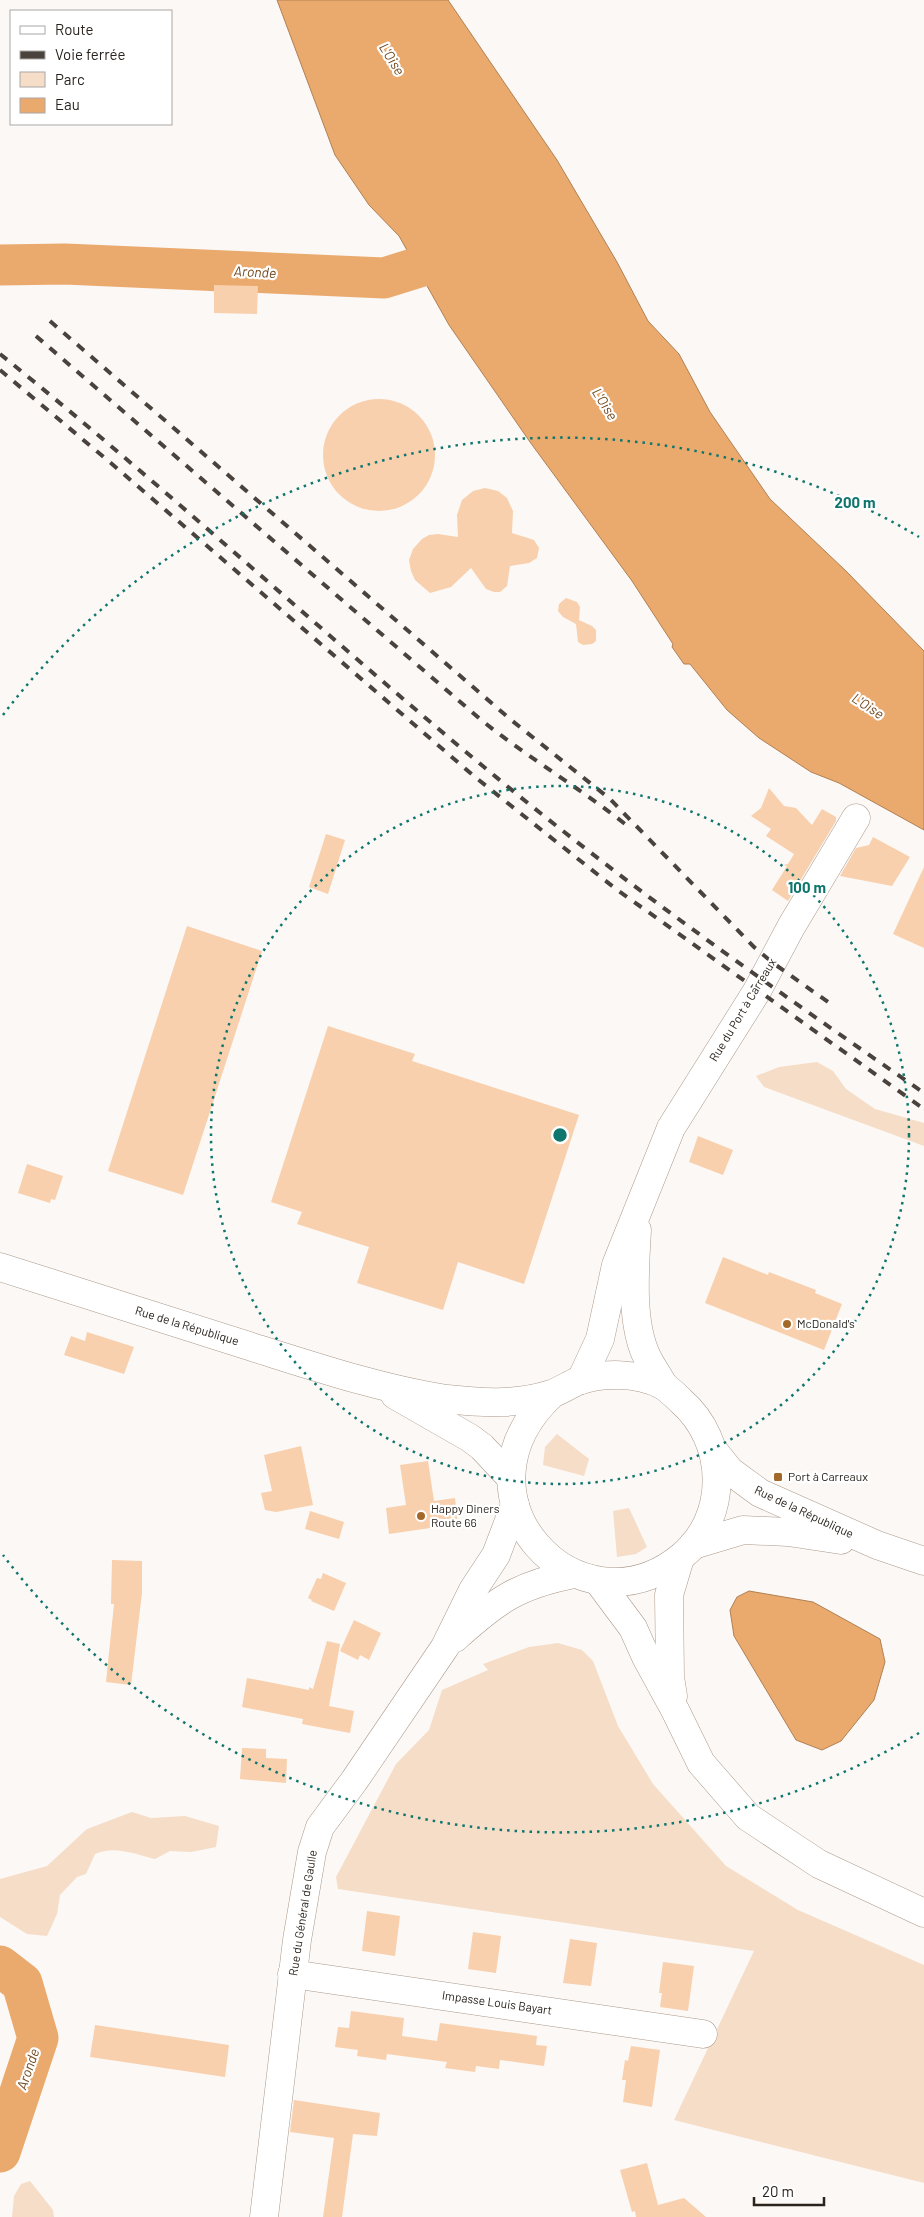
<svg xmlns="http://www.w3.org/2000/svg" width="924" height="2217" font-family="Barlow,sans-serif">
	<style>
		.green { fill: #f6ddc7 }
		.water { fill: #eaa96d; stroke: #b08155 }
		.lines { fill: none; stroke-linecap: round; stroke-linejoin: round }
		.river { stroke: #eaa96d; stroke-width: 41 }
		.building { fill: #f8d0ad }
		.minor-casing { stroke: #ab9a8b; stroke-width: 29 }
		.major-casing { stroke: #ab9a8b; stroke-width: 29 }
		.minor { stroke: #fff; stroke-width: 28 }
		.major { stroke: #fff; stroke-width: 28 }
		.rail { stroke: #49423d; stroke-width: 4; stroke-dasharray: 9 9; stroke-linecap: butt }
		.ring { fill: none; stroke: #0f766e; stroke-width: 2.5; stroke-dasharray: 2.5 5 }
		.poi-dot { fill: #a4682a; stroke: #fff; stroke-width: 2 }
		.labels { text-anchor: middle; stroke-width: 4.5; stroke-linejoin: round; paint-order: stroke }
		.street-label { font-size: 12px; fill: #2a231d; stroke: #fff }
		.poi-label { font-size: 12px; fill: #2a231d; stroke: #fff; text-anchor: start }
		.water-label { font-size: 14px; font-style: italic; fill: #74491d; stroke: #fff }
		.centre { fill: #0f766e; stroke: #fff; stroke-width: 2.5 }
		.ring-label { font-size: 15px; text-anchor: middle; font-weight: bold; fill: #0f766e; stroke: #fff; stroke-width: 4.5; stroke-linejoin: round; paint-order: stroke }
	</style>
	<rect width="100%" height="100%" fill="#fcf8f5"/>
	<g class="green">
		<path d="M 817,1062 L 833,1071 L 846,1089 L 875,1109 L 924,1123 L 924,1146 L 764,1087 L 756,1076 L 779,1067 Z"/>
		<path d="M 557,1434 L 589,1459 L 584,1476 L 543,1465 L 545,1447 Z"/>
		<path d="M 629,1508 L 647,1547 L 636,1554 L 617,1557 L 613,1511 Z"/>
		<path d="M 558,1643 L 582,1650 L 593,1661 L 618,1726 L 653,1784 L 726,1866 L 798,1910 L 924,1965 L 924,2183 L 674,2120 L 754,1951 L 338,1889 L 336,1877 L 396,1764 L 429,1730 L 442,1690 L 488,1670 L 483,1664 L 529,1647 Z"/>
		<path d="M 132,1812 L 151,1818 L 185,1816 L 219,1826 L 216,1847 L 191,1852 L 170,1851 L 155,1859 C 135,1854 114,1845 95,1854 L 86,1874 L 77,1877 L 60,1895 L 57,1914 L 47,1936 L 27,1934 L 0,1917 L 0,1879 L 47,1866 L 87,1829 Z"/>
		<path d="M 27,2092 C 28,2115 20,2135 7,2154 L 0,2149 L 0,2125 L 13,2096 Z"/>
		<path d="M 30,2181 L 53,2210 L 54,2217 L 12,2217 L 14,2196 L 21,2184 Z"/>
	</g>
	<g class="water">
		<path d="M 277,0 L 448,0 L 557,160 L 617,262 L 648,321 L 679,354 L 710,412 L 770,499 L 846,571 L 924,651 L 924,830 L 839,783 L 811,772 L 759,738 L 727,710 L 690,664 L 684,664 L 672,647 L 673,644 L 632,581 L 530,442 L 449,325 L 399,236 L 369,205 L 335,155 Z"/>
		<path d="M 749,1591 L 813,1602 L 880,1639 L 885,1662 L 874,1700 L 841,1741 L 822,1750 L 796,1740 L 734,1636 L 730,1610 L 737,1597 Z"/>
	</g>
	<g class="lines">
		<g class="river">
			<path d="M 0,265 L 65,264 L 384,278 L 471,251"/>
			<path d="M 0,1966 L 22,1983 L 38,2038 L 0,2152"/>
		</g>
	</g>
	<g class="building">
		<path d="M 214,285 L 258,286 L 257,314 L 214,313 Z"/>
		<circle cx="379" cy="455" r="56"/>
		<path d="M 485,488 L 498,491 L 507,498 L 513,511 L 512,533 L 534,540 L 539,548 L 537,558 L 529,563 L 510,566 L 507,586 L 500,592 L 494,592 L 486,589 L 471,568 L 451,587 L 430,593 L 415,580 L 411,571 L 409,560 L 413,549 L 422,539 L 429,535 L 438,534 L 458,537 L 457,515 L 462,500 L 473,491 Z"/>
		<path d="M 566,598 L 577,602 L 580,607 L 579,620 L 592,626 L 596,630 L 596,641 L 592,644 L 583,645 L 578,642 L 576,624 L 563,617 L 558,611 L 559,604 Z"/>
		<path d="M 769,788 L 784,806 L 796,808 L 812,825 L 822,809 L 836,817 L 836,821 L 788,901 L 772,890 L 787,866 L 783,865 L 788,864 L 794,854 L 766,836 L 771,829 L 751,816 L 761,808 Z"/>
		<path d="M 326,834 L 345,840 L 328,894 L 309,887 Z"/>
		<path d="M 873,837 L 910,857 L 892,886 L 840,876 L 856,848 L 869,845 Z"/>
		<path d="M 924,867 L 924,948 L 893,934 Z"/>
		<path d="M 187,926 L 262,951 L 183,1195 L 108,1171 Z"/>
		<path d="M 328,1026 L 415,1054 L 412,1061 L 579,1115 L 524,1284 L 458,1262 L 443,1310 L 357,1283 L 369,1247 L 297,1224 L 302,1212 L 271,1202 Z"/>
		<path d="M 698,1136 L 733,1150 L 723,1175 L 689,1162 Z"/>
		<path d="M 27,1164 L 63,1176 L 55,1200 L 51,1199 L 50,1203 L 18,1193 Z"/>
		<path d="M 723,1257 L 768,1275 L 769,1272 L 816,1290 L 815,1293 L 842,1304 L 824,1350 L 705,1303 Z"/>
		<path d="M 87,1332 L 134,1347 L 124,1374 L 64,1355 L 71,1336 L 85,1341 Z"/>
		<path d="M 301,1446 L 313,1505 L 276,1512 L 265,1510 L 261,1493 L 272,1491 L 264,1455 Z"/>
		<path d="M 428,1461 L 434,1501 L 455,1498 L 458,1524 L 389,1534 L 386,1508 L 406,1505 L 400,1465 Z"/>
		<path d="M 310,1511 L 344,1522 L 339,1539 L 305,1529 Z"/>
		<path d="M 112,1560 L 142,1561 L 142,1593 L 131,1685 L 106,1682 L 114,1604 L 111,1604 Z"/>
		<path d="M 323,1573 L 346,1583 L 334,1611 L 311,1601 L 312,1600 L 308,1598 L 317,1578 L 321,1579 Z"/>
		<path d="M 354,1620 L 381,1633 L 369,1660 L 360,1655 L 358,1660 L 340,1651 Z"/>
		<path d="M 327,1641 L 340,1644 L 329,1706 L 354,1711 L 350,1733 L 302,1724 L 303,1719 L 242,1707 L 247,1678 L 309,1690 L 309,1687 L 313,1689 Z"/>
		<path d="M 242,1748 L 266,1749 L 266,1758 L 287,1759 L 286,1783 L 240,1779 Z"/>
		<path d="M 367,1911 L 400,1916 L 395,1956 L 362,1951 Z"/>
		<path d="M 473,1932 L 501,1936 L 496,1973 L 468,1969 Z"/>
		<path d="M 570,1939 L 597,1943 L 591,1986 L 563,1983 Z"/>
		<path d="M 663,1962 L 694,1966 L 688,2011 L 660,2007 L 662,1993 L 659,1993 Z"/>
		<path d="M 351,2011 L 404,2018 L 402,2036 L 437,2041 L 440,2023 L 537,2036 L 536,2045 L 547,2046 L 544,2066 L 500,2060 L 499,2069 L 476,2066 L 475,2072 L 445,2068 L 447,2062 L 387,2054 L 386,2060 L 357,2056 L 358,2050 L 335,2047 L 338,2027 L 349,2028 Z"/>
		<path d="M 95,2025 L 229,2045 L 225,2077 L 90,2057 Z"/>
		<path d="M 631,2046 L 660,2050 L 652,2107 L 623,2102 L 626,2080 L 622,2080 L 625,2060 L 628,2061 Z"/>
		<path d="M 294,2100 L 380,2113 L 377,2136 L 353,2134 L 342,2217 L 323,2217 L 334,2138 L 290,2132 Z"/>
		<path d="M 647,2163 L 658,2205 L 684,2198 L 706,2217 L 636,2217 L 635,2211 L 632,2212 L 620,2170 Z"/>
	</g>
	<g class="lines">
		<g class="minor-casing">
			<g id="minor">
				<path d="M 637,1230 C 635,1268 630,1322 647,1357 C 652,1367 659,1377 664,1386"/>
				<path d="M 581,1380 L 600,1339 L 616,1265 L 671,1128 L 757,991 L 791,927 L 856,818"/>
				<path d="M 455,1638 C 497,1600 518,1585 574,1574"/>
				<path d="M 292,1974 L 703,2034"/>
				<path d="M 264,2217 L 297,1940 L 312,1852 L 320,1827 L 354,1781 L 445,1647 L 473,1590 L 496,1555 L 515,1505"/>
			</g>
		</g>
		<g class="major-casing">
			<g id="major">
				<path d="M 0,1267 C 84,1294 168,1320 252,1347 C 313,1366 384,1390 447,1399 C 482,1403 517,1405 551,1394 C 560,1391 569,1385 578,1381 C 603,1372 638,1373 662,1385 C 669,1389 675,1395 681,1401 C 727,1441 730,1517 681,1557 C 579,1640 442,1497 552,1394"/>
				<path d="M 395,1395 L 470,1438 L 482,1447 L 511,1478"/>
				<path d="M 714,1451 L 730,1471 L 760,1493 L 877,1545 L 924,1561"/>
				<path d="M 693,1545 L 743,1530 L 788,1532 L 841,1540"/>
				<path d="M 598,1581 L 633,1628 L 646,1657 L 675,1710 L 701,1763 L 748,1817 L 819,1864 L 924,1913"/>
				<path d="M 673,1696 L 670,1677 L 669,1595 L 680,1558"/>
			</g>
		</g>
		<use href="#minor" class="minor"/>
		<use href="#major" class="major"/>
		<g class="rail">
			<path d="M 50,321 L 510,719 L 610,799 L 754,947 L 773,963 L 828,1002"/>
			<path d="M 36,336 L 480,719 C 528,758 582,789 630,828"/>
			<path d="M 0,354 C 165,487 321,632 484,767 C 624,884 774,989 924,1093"/>
			<path d="M 0,370 L 112,464 L 475,777 L 544,832 L 616,889 L 924,1109"/>
		</g>
	</g>
	<g class="ring">
		<circle cx="560" cy="1135" r="349"/>
		<path d="M919 1733A698 698 0 0 1 3 1555M3 715A698 698 0 0 1 919 537"/>
	</g>
	<g class="poi-dot">
		<circle cx="787" cy="1324" r="5"/>
		<rect x="773" y="1472" width="10" height="10" rx="2.5"/>
		<circle cx="421" cy="1516" r="5"/>
	</g>
	<g class="labels">
		<g class="street-label">
			<text transform="translate(743 1010) rotate(-59)" y="4">Rue du Port à Carreaux</text>
			<text transform="translate(187 1326) rotate(17)" y="4">Rue de la République</text>
			<text transform="translate(804 1512) rotate(25)" y="4">Rue de la République</text>
			<text transform="translate(303 1913) rotate(-81)" y="4">Rue du Général de Gaulle</text>
			<text transform="translate(497 2003) rotate(8)" y="4">Impasse Louis Bayart</text>
		</g>
		<g class="poi-label">
			<text x="797" y="1328">McDonald's</text>
			<text x="788" y="1481">Port à Carreaux</text>
			<text x="431" y="1513">Happy Diners<tspan x="431" dy="14">Route 66</tspan></text>
		</g>
		<g class="water-label">
			<text transform="translate(392 59) rotate(58)" y="5">L'Oise</text>
			<text transform="translate(255 272) rotate(3)" y="5">Aronde</text>
			<text transform="translate(605 404) rotate(58)" y="5">L'Oise</text>
			<text transform="translate(868 706) rotate(33)" y="5">L'Oise</text>
			<text transform="translate(28 2069) rotate(-71)" y="5">Aronde</text>
		</g>
	</g>
	<circle cx="560" cy="1135" r="8" class="centre"/>
	<g class="ring-label">
		<text x="855" y="508">200 m</text>
		<text x="807" y="893">100 m</text>
	</g>
	<rect x="10" y="10" width="162" height="115" fill="#ffffff" stroke="#aaa7a5"/>
	<rect x="20" y="26" width="25" height="8" fill="#ffffff" stroke="#aaa7a5"/>
	<text x="55" y="35" font-size="15" fill="#2a231d">Route</text>
	<rect x="20" y="51" width="25" height="8" fill="#49423d" stroke="#aaa7a5"/>
	<text x="55" y="60" font-size="15" fill="#2a231d">Voie ferrée</text>
	<rect x="20" y="72" width="25" height="15" fill="#f6ddc7" stroke="#aaa7a5"/>
	<text x="55" y="85" font-size="15" fill="#2a231d">Parc</text>
	<rect x="20" y="98" width="25" height="15" fill="#eaa96d" stroke="#aaa7a5"/>
	<text x="55" y="110" font-size="15" fill="#2a231d">Eau</text>
	<path d="M754 2197v8h70v-8" fill="none" stroke="#2a231d" stroke-width="2.5"/>
	<text x="762" y="2197" font-size="15" fill="#2a231d" stroke="#ffffff" stroke-width="4" paint-order="stroke">20 m</text>
</svg>
